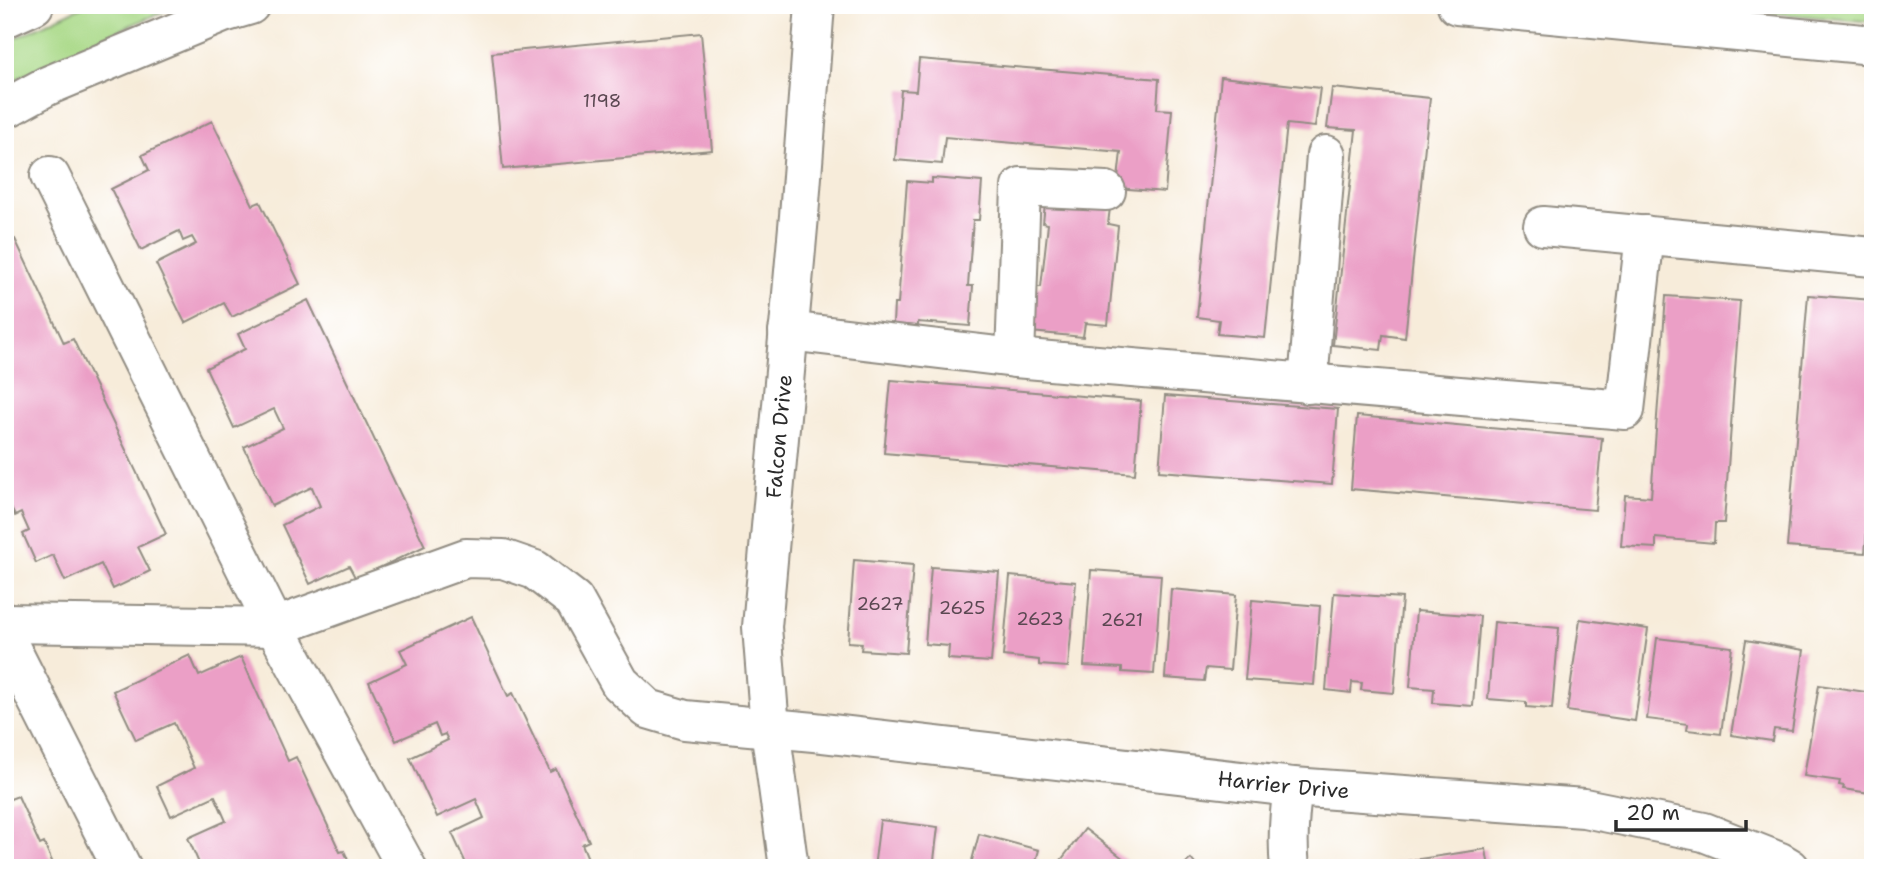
<svg xmlns="http://www.w3.org/2000/svg" width="1878" height="873" font-family="'Shantell Sans',sans-serif">
	<style>
		.green { fill: #a9d987; stroke: #6a8259; stroke-width: 2 }
		.building { fill: #eb9fc6 }
		.lines { fill: none; stroke-linecap: round; stroke-linejoin: round }
		.minor-casing { stroke: #918c82; stroke-width: 42 }
		.major-casing { stroke: #918c82; stroke-width: 42 }
		.minor { stroke: #fff; stroke-width: 38 }
		.major { stroke: #fff; stroke-width: 38 }
		.labels { text-anchor: middle; stroke-width: 6; stroke-linejoin: round; paint-order: stroke }
		.number-label { font-size: 18px; fill: #5b4852 }
		.street-label { font-size: 21px; fill: #2b2b2b; stroke: #fff }
	</style>
	<rect width="100%" height="100%" fill="#fff"/>
	<filter id="ink" filterUnits="userSpaceOnUse"><feTurbulence type="fractalNoise" baseFrequency=".0143" numOctaves="2"/><feDisplacementMap in="SourceGraphic" scale="14" xChannelSelector="R" yChannelSelector="G"/><feConvolveMatrix kernelMatrix="1 2 1 2 8 2 1 2 1" color-interpolation-filters="sRGB"/></filter>
	<filter id="wash" filterUnits="userSpaceOnUse"><feTurbulence type="fractalNoise" baseFrequency=".00686" numOctaves="4" result="noise"/><feDisplacementMap in="SourceGraphic" scale="28" xChannelSelector="R" yChannelSelector="G"/><feGaussianBlur stdDeviation="1.57" result="paint"/><feColorMatrix in="noise" values="0 0 0 0 0 0 0 0 0 0 0 0 0 0 0 0 0 1.4 0 .05"/><feComposite in="paint" operator="in"/></filter>
	<g filter="url(#wash)">
		<rect width="100%" height="100%" fill="#f7ecda"/>
		<g class="green">
			<path d="M 85,5 L 181,5 C 121,27 62,56 5,85 L 5,43 Z"/>
			<path d="M 1678,5 L 1873,5 L 1873,22 Z"/>
		</g>
		<g id="blocks">
			<g class="building">
				<path d="M 701,33 L 712,150 L 503,169 L 492,53 Z"/>
				<path d="M 919,59 L 1159,79 L 1157,109 L 1172,110 L 1165,192 L 1117,188 L 1121,152 L 945,137 L 942,164 L 895,160 L 901,90 L 916,91 Z"/>
				<path d="M 1221,77 L 1320,88 L 1315,127 L 1287,124 L 1265,338 L 1217,334 L 1219,320 L 1197,317 Z"/>
				<path d="M 1332,88 L 1430,98 L 1405,338 L 1383,335 L 1381,350 L 1333,345 L 1356,130 L 1327,128 Z"/>
				<path d="M 212,121 L 253,205 L 260,202 L 300,284 L 232,317 L 224,303 L 185,323 L 156,264 L 196,244 L 192,237 L 183,241 L 179,231 L 141,250 L 111,189 L 149,170 L 142,155 Z"/>
				<path d="M 932,178 L 982,182 L 979,220 L 973,220 L 968,286 L 973,286 L 970,326 L 918,322 L 918,326 L 893,324 L 894,304 L 898,304 L 907,181 L 932,183 Z"/>
				<path d="M 1046,194 L 1111,200 L 1108,224 L 1118,226 L 1108,325 L 1085,323 L 1083,337 L 1031,332 L 1036,287 L 1041,287 L 1048,224 L 1043,223 Z"/>
				<path d="M 15,239 L 64,343 L 73,339 L 166,534 L 138,547 L 150,571 L 113,589 L 101,564 L 65,581 L 53,555 L 36,563 L 23,534 L 29,531 L 21,513 L 15,516 L 5,496 L 5,243 Z"/>
				<path d="M 1808,295 L 1873,300 L 1873,463 L 1865,553 L 1787,547 Z"/>
				<path d="M 1666,296 L 1740,301 L 1724,523 L 1715,523 L 1714,543 L 1656,538 L 1656,548 L 1621,546 L 1625,495 L 1651,497 Z"/>
				<path d="M 308,300 L 425,546 L 356,579 L 349,566 L 310,584 L 282,525 L 320,506 L 312,487 L 272,506 L 244,447 L 283,428 L 274,409 L 234,428 L 206,368 L 245,349 L 238,334 Z"/>
				<path d="M 891,380 L 1141,401 L 1135,474 L 884,453 Z"/>
				<path d="M 1165,396 L 1338,409 L 1332,484 L 1159,471 Z"/>
				<path d="M 1357,416 L 1602,438 L 1595,510 L 1351,489 Z"/>
				<path d="M 854,560 L 913,565 L 906,653 L 861,650 L 862,643 L 848,642 Z"/>
				<path d="M 931,567 L 999,572 L 991,662 L 948,659 L 949,646 L 925,644 Z"/>
				<path d="M 1091,570 L 1161,575 L 1154,674 L 1122,672 L 1122,668 L 1084,666 Z"/>
				<path d="M 1010,576 L 1076,582 L 1068,667 L 1039,665 L 1039,660 L 1003,656 Z"/>
				<path d="M 1171,589 L 1236,595 L 1230,670 L 1206,668 L 1204,681 L 1165,678 Z"/>
				<path d="M 1334,593 L 1402,598 L 1394,693 L 1361,690 L 1362,683 L 1352,682 L 1351,693 L 1326,690 Z"/>
				<path d="M 1252,600 L 1320,606 L 1314,685 L 1245,680 Z"/>
				<path d="M 1416,611 L 1480,616 L 1473,706 L 1433,703 L 1434,689 L 1410,687 Z"/>
				<path d="M 471,617 L 508,696 L 513,693 L 550,772 L 556,769 L 589,841 L 582,844 L 589,861 L 576,868 L 468,868 L 452,833 L 484,818 L 476,799 L 437,817 L 410,758 L 448,740 L 445,734 L 440,736 L 435,724 L 396,741 L 369,682 L 407,664 L 400,650 Z"/>
				<path d="M 1580,619 L 1648,629 L 1635,721 L 1567,711 Z"/>
				<path d="M 1494,622 L 1559,628 L 1552,709 L 1526,707 L 1526,702 L 1488,699 Z"/>
				<path d="M 1657,638 L 1732,647 L 1721,734 L 1687,730 L 1688,724 L 1647,719 Z"/>
				<path d="M 1746,640 L 1804,650 L 1792,731 L 1774,729 L 1772,741 L 1731,735 Z"/>
				<path d="M 190,655 L 199,676 L 241,657 L 288,761 L 296,757 L 340,852 L 344,851 L 352,868 L 201,868 L 188,838 L 226,821 L 215,796 L 171,816 L 157,786 L 194,768 L 174,723 L 136,740 L 113,691 Z"/>
				<path d="M 1819,685 L 1873,693 L 1873,778 L 1870,793 L 1843,789 L 1844,786 L 1839,785 L 1840,781 L 1804,776 Z"/>
				<path d="M 18,796 L 40,845 L 44,843 L 55,868 L 5,868 L 5,801 Z"/>
				<path d="M 880,820 L 938,827 L 933,868 L 874,868 Z"/>
				<path d="M 1085,829 L 1133,866 L 1131,868 L 1055,868 Z"/>
				<path d="M 979,834 L 1039,850 L 1034,868 L 970,868 Z"/>
				<path d="M 1486,849 L 1489,868 L 1394,868 L 1393,863 Z"/>
				<path d="M 1191,859 L 1198,868 L 1180,868 Z"/>
			</g>
		</g>
	</g>
	<g filter="url(#ink)">
		<use href="#blocks" fill-opacity="0" stroke="#918c82" stroke-width="2"/>
		<g class="lines">
			<g class="minor-casing">
				<g id="minor">
					<path d="M 50,176 L 275,627 L 407,868"/>
					<path d="M 1543,226 L 1873,257"/>
					<path d="M 788,331 L 1015,358 L 1625,410 L 1645,235"/>
					<path d="M 1015,358 L 1021,187 L 1106,191"/>
					<path d="M 1308,384 L 1326,155"/>
					<path id="s1" d="M 5,623 L 275,627 L 466,558 L 503,559 L 535,570 L 574,600 L 620,683 L 648,709 L 685,720 L 814,732 L 1293,787 L 1584,808 L 1704,832 L 1780,862 L 1790,868"/>
					<path d="M 5,637 L 122,868"/>
					<path id="s2" d="M 789,868 L 770,728 L 762,627 L 799,216 L 815,5"/>
					<path d="M 1290,868 C 1287,840 1289,814 1293,787"/>
				</g>
			</g>
			<g class="major-casing">
				<g id="major">
					<path d="M 1457,5 L 1873,45"/>
					<path d="M 5,18 L 34,5"/>
					<path d="M 5,109 L 47,86 L 223,13 L 250,5"/>
				</g>
			</g>
			<use href="#minor" class="minor"/>
			<use href="#major" class="major"/>
		</g>
	</g>
	<g class="labels">
		<g class="number-label">
			<text x="602" y="107">1198</text>
			<text x="880" y="610">2627</text>
			<text x="962" y="614">2625</text>
			<text x="1040" y="625">2623</text>
			<text x="1122" y="626">2621</text>
		</g>
		<g class="street-label">
			<text dy="7" stroke="none"><textPath href="#s2" startOffset="434">Falcon Drive</textPath></text>
			<text dy="7" stroke="none"><textPath href="#s1" startOffset="1367">Harrier Drive</textPath></text>
		</g>
	</g>
	<rect width="1878" height="873" fill="none" stroke="#fff" stroke-width="28"/>
	<path d="M1616 820v10h130v-10" fill="none" stroke="#2b2b2b" stroke-width="3.5"/>
	<text x="1626" y="820" font-size="21" fill="#2b2b2b" stroke="#ffffff" stroke-width="5" paint-order="stroke">20 m</text>
</svg>
